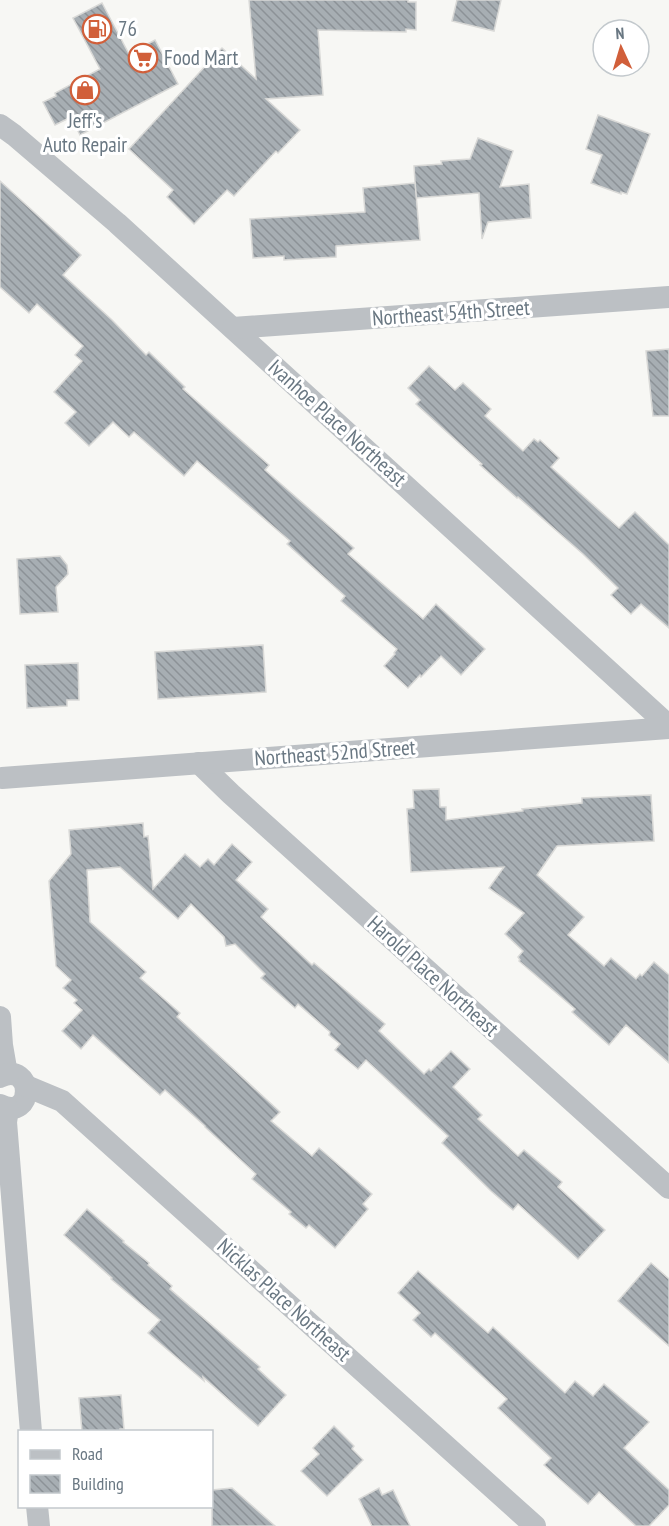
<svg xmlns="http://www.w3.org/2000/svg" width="669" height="1526" font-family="'PT Sans Narrow',sans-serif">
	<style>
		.building { fill: url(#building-back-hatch); stroke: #d9d9d7; stroke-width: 1.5 }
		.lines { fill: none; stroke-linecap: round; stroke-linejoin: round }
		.minor { stroke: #bcc0c4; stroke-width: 22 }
		.labels { text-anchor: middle; stroke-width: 6; stroke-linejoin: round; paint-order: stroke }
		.poi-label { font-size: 21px; fill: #697782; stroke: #fff; text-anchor: start }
		.street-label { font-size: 21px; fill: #697782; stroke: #fff }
	</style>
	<defs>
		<pattern id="building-back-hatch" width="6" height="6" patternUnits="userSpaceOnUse" patternTransform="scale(1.5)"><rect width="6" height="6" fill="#a7aeb3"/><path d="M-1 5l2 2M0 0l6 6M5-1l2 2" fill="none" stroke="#8c9297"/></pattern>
	</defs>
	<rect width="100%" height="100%" fill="#f7f7f4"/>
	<g class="building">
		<path d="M 249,0 L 408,0 L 408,2 L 416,2 L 416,30 L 406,29 L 406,32 L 318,30 L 323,95 L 266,99 L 300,130 L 278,153 L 276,151 L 234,196 L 227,190 L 194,224 L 167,197 L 173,190 L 129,149 L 222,48 L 256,79 Z"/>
		<path d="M 457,0 L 501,0 L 494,31 L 452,21 Z"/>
		<path d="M 102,3 L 129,54 L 155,40 L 178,84 L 80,135 L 75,125 L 72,127 L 67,119 L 55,125 L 43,102 L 56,96 L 55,93 L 100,69 L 73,18 Z"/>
		<path d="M 598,115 L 650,134 L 627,194 L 621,192 L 621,194 L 591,183 L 602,155 L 586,149 Z"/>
		<path d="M 478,138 L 513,151 L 500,187 L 529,184 L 531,218 L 488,222 L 482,239 L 479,193 L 416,198 L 414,166 L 442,164 L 441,161 L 470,159 Z"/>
		<path d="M 0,181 L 81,255 L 63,275 L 112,320 L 146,355 L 149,352 L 185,387 L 183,389 L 269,465 L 265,470 L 354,548 L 348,554 L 423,619 L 436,604 L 485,649 L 461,675 L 441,656 L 421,677 L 420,675 L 408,688 L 384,666 L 395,654 L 394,653 L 397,649 L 341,601 L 345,596 L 287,544 L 290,541 L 197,461 L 184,476 L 134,432 L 129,437 L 113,422 L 89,446 L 65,423 L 76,412 L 54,392 L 82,361 L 75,355 L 83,346 L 37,304 L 29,313 L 0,287 Z"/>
		<path d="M 415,183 L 420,240 L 336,246 L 336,257 L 284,260 L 284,256 L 253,258 L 250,219 L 365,212 L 363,188 Z"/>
		<path d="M 669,349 L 669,416 L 653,416 L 646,351 Z"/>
		<path d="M 429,366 L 455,390 L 463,383 L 491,409 L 485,416 L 523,451 L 534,439 L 538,442 L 540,440 L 559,458 L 551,467 L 619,528 L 635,512 L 669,545 L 669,628 L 641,604 L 631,614 L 611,595 L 618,588 L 583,554 L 518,497 L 517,498 L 480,465 L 482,464 L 416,404 L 420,400 L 408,388 Z"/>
		<path d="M 60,556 L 67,565 L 68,574 L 56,587 L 58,612 L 20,614 L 17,559 Z"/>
		<path d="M 263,645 L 266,692 L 158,699 L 155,652 Z"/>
		<path d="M 78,663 L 79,700 L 67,700 L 67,706 L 27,708 L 25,665 Z"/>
		<path d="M 439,789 L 440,807 L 446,807 L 446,820 L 523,811 L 522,809 L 582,803 L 582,798 L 651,795 L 654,841 L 557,846 L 537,875 L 584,917 L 568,935 L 604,966 L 611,958 L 636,979 L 640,974 L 642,976 L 654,962 L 669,975 L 669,1063 L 626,1025 L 609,1045 L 572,1012 L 575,1009 L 519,961 L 520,960 L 518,957 L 523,951 L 505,934 L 524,913 L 489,888 L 504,867 L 411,872 L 407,809 L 414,808 L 413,790 Z"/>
		<path d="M 143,823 L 144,837 L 148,836 L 153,889 L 185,854 L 200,867 L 208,859 L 214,865 L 232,844 L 252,862 L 236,880 L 268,909 L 261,917 L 312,965 L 314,963 L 385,1024 L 379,1031 L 424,1074 L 429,1069 L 431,1071 L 451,1051 L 470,1069 L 453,1087 L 482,1115 L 478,1119 L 518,1156 L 524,1150 L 562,1182 L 558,1187 L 605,1230 L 578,1259 L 518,1204 L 513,1210 L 491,1191 L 442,1143 L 448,1136 L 366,1060 L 358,1069 L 335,1050 L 340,1044 L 329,1035 L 330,1032 L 298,1004 L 295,1008 L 261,978 L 265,974 L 235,944 L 226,946 L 224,937 L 191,904 L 178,919 L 120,867 L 87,870 L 90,922 L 146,972 L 140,978 L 180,1013 L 177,1017 L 280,1112 L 271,1121 L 312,1156 L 319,1148 L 372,1194 L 363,1204 L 368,1209 L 335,1248 L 309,1225 L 306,1228 L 289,1214 L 291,1212 L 252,1179 L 256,1174 L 205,1127 L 205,1126 L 165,1090 L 160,1095 L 93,1035 L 81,1049 L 62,1031 L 82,1010 L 74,1003 L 77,1000 L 63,988 L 71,980 L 56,966 L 49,881 L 71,854 L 69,830 Z"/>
		<path d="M 87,1209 L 124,1241 L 123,1242 L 149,1263 L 148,1265 L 172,1286 L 170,1289 L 260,1367 L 258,1369 L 286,1395 L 258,1426 L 203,1377 L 204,1381 L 148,1333 L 160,1320 L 111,1279 L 112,1278 L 64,1235 Z"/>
		<path d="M 651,1263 L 669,1279 L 669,1346 L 618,1301 Z"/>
		<path d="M 418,1271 L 488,1333 L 493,1327 L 565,1393 L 575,1381 L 593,1396 L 604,1384 L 649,1422 L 624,1448 L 669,1490 L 669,1505 L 649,1526 L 636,1526 L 599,1492 L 588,1504 L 544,1465 L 551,1458 L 498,1408 L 507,1399 L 435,1333 L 431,1337 L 413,1320 L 420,1313 L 398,1293 Z"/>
		<path d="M 121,1395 L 124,1429 L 120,1429 L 120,1431 L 82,1431 L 79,1398 Z"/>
		<path d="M 334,1426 L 354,1446 L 352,1449 L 363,1460 L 327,1496 L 301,1471 L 319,1454 L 313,1448 Z"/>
		<path d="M 232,1488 L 275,1526 L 212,1526 L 212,1490 Z"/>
		<path d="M 379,1488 L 382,1495 L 393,1490 L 410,1526 L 372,1526 L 359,1499 Z"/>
	</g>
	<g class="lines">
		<g class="minor">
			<path d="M 0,125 L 14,135 L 117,223 L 669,726"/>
			<path d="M 233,328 L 669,297"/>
			<path d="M 199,763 L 231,794 L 669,1188"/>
			<path d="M 2,778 L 669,728"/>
			<path d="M 0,1017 L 2,1045 L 7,1074"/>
			<path d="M 0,1077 C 34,1060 35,1122 0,1105"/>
			<path d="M 26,1086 L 62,1101 L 535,1526"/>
			<path d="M 8,1109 L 6,1122 L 31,1432"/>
			<path d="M 37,1506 L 39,1526"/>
		</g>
	</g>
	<defs>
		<g id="fuel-ring" transform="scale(1.5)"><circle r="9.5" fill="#fff" stroke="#d15f3a" stroke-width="1.5"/><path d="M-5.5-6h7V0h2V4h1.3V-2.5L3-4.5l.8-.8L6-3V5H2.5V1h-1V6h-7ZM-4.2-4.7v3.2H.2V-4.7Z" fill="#d15f3a"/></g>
		<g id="supermarket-ring" transform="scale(1.5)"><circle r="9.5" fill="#fff" stroke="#d15f3a" stroke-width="1.5"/><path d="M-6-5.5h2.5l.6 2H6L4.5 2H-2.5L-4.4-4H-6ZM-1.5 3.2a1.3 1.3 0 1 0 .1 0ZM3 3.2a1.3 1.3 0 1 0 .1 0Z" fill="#d15f3a"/></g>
		<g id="shop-ring" transform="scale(1.5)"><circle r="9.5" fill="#fff" stroke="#d15f3a" stroke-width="1.5"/><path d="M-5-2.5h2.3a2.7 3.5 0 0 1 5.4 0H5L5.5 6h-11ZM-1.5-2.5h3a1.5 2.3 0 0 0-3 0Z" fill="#d15f3a"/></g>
	</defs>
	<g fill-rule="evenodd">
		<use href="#fuel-ring" x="97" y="29"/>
		<use href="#supermarket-ring" x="143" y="58"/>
		<use href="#shop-ring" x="85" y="90"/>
	</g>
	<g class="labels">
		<g class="poi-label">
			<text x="118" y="36">76</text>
			<text x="164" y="65">Food Mart</text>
			<text x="85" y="128" text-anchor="middle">Jeff's<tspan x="85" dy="24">Auto Repair</tspan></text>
		</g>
		<g class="street-label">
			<text transform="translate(451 313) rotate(-4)" y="7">Northeast 54th Street</text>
			<text transform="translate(337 423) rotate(42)" y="7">Ivanhoe Place Northeast</text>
			<text transform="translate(335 753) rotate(-4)" y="7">Northeast 52nd Street</text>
			<text transform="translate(433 976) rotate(42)" y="7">Harold Place Northeast</text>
			<text transform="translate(284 1300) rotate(42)" y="7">Nicklas Place Northeast</text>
		</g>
	</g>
	<rect x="18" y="1430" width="195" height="78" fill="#ffffff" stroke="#c3c9cd" stroke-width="1.5"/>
	<rect x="30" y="1450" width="30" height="9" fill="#bcc0c4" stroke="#c3c9cd" stroke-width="1.5"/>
	<text x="72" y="1460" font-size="18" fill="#697782">Road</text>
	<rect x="30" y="1475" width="30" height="18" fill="url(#building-back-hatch)" stroke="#c3c9cd" stroke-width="1.5"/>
	<text x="72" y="1490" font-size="18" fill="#697782">Building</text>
	<g transform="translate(621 48) rotate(356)"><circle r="28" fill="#ffffff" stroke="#c3c9cd" stroke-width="1.5"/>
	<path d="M0-4.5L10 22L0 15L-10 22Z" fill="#d15f3a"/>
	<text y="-9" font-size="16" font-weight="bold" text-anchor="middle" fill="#697782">N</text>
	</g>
</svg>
